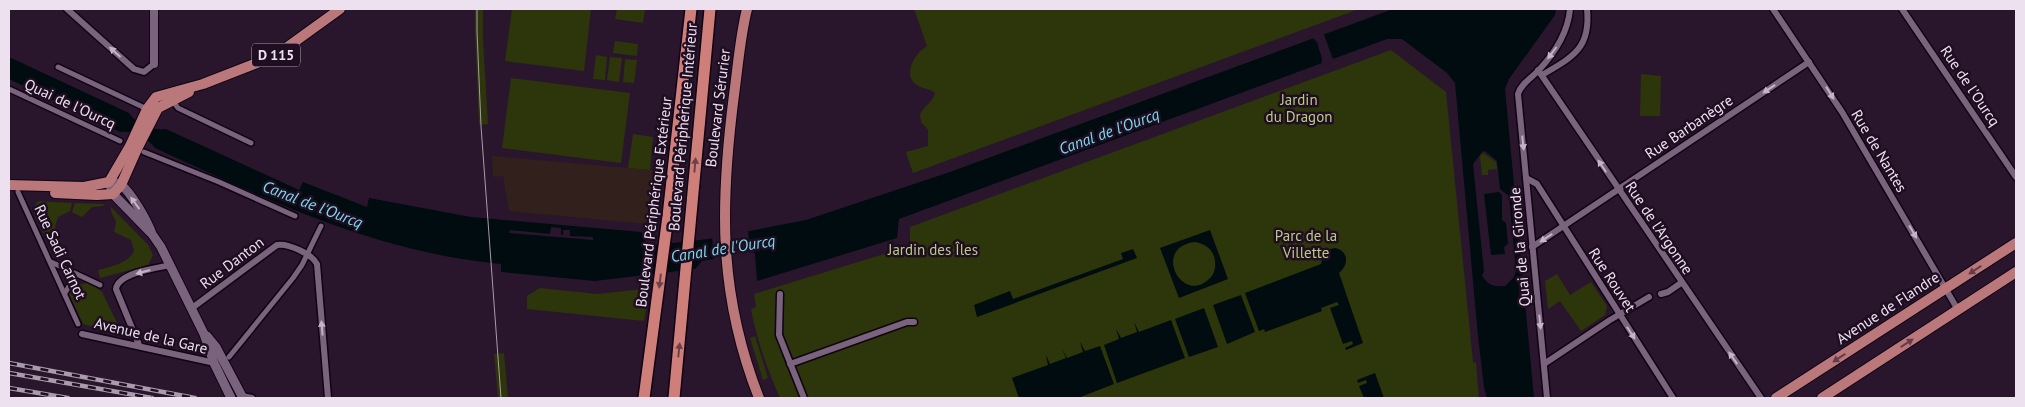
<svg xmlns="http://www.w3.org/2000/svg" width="2025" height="407" font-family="'PT Sans',sans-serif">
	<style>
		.industrial { fill: #32201c }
		.green { fill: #2d350b }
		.water { fill: #000c0f; fill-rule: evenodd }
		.pier { fill: #29162c }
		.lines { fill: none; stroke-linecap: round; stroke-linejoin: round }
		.pedestrian-casing { stroke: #110214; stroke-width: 8 }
		.minor-casing { stroke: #110214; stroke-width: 9 }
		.tertiary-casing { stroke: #110214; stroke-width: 10 }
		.secondary-casing { stroke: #110214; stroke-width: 11 }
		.primary-casing { stroke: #110214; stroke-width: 12 }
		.trunk-casing { stroke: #110214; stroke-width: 14 }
		.pedestrian { stroke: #7a637d; stroke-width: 5 }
		.minor { stroke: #7a637d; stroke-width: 6 }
		.tertiary { stroke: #7a637d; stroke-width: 8 }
		.secondary { stroke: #7a637d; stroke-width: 9 }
		.primary { stroke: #ba787b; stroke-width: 10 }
		.trunk { stroke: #cf7f7a; stroke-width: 11 }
		.tram { stroke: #a99aac; stroke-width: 1 }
		.rail-casing { stroke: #a99aac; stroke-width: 4.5 }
		.rail { stroke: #1f0d22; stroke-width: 2.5; stroke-dasharray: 8; stroke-linecap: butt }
		.oneway { fill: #c5b4c7 }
		.oneway2 { fill: #6e404a }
		.oneway3 { fill: #653d4a }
		.labels { text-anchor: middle; stroke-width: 5; stroke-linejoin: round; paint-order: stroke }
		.shield { fill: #1f0d22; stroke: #afa1b2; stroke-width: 1 }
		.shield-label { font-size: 14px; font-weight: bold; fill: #ede0ef }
		.street-label { font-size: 15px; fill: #ede0ef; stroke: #1f0d22 }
		.park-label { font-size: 15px; fill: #bbcc84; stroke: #1f0d22 }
		.water-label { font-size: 16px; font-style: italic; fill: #77dceb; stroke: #1f0d22 }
	</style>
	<rect width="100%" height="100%" fill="#29162c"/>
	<path class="industrial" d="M 492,156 L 664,171 L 657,225 L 509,211 L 503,176 L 493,177 Z"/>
	<g class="green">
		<path d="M 475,9 L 483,9 L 483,39 L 488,124 L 479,125 L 475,32 Z"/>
		<path d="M 512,9 L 591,9 L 584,71 L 505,61 Z"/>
		<path d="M 617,9 L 645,9 L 643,23 L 615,19 Z"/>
		<path d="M 914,9 L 1359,9 L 913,173 L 906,152 L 928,146 L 928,130 L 921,122 L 920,114 C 924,106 933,102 935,93 C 930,88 922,89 917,85 C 901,75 916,52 927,46 Z"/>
		<path d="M 615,41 L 638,44 L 637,56 L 613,53 Z"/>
		<path d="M 1391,50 L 1446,92 L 1473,362 L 1476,363 L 1479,398 L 780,398 C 767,369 757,340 751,309 L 756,307 L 754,294 L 910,246 L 910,227 Z"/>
		<path d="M 596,55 L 607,57 L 605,80 L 593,79 Z"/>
		<path d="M 610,57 L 622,58 L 619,82 L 607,80 Z"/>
		<path d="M 625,59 L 637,60 L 634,83 L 623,82 Z"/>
		<path d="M 1641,74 L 1661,76 L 1660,116 L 1640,116 Z"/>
		<path d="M 511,78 L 630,93 L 621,163 L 502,148 Z"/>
		<path d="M 633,134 L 653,137 L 650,170 L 628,168 Z"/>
		<path d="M 1483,153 L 1496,162 L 1497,169 L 1488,170 L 1488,175 L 1482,175 L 1480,156 Z"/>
		<path d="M 38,201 L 72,203 L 70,211 L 58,217 L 55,226 L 61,242 L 51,247 L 35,217 L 34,207 Z"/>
		<path d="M 75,203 L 104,204 L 103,206 L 92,207 L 82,217 L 72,212 Z"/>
		<path d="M 111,207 L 148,245 L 153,255 L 148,265 L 100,278 L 98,270 C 110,267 130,263 134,250 L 131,240 L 114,232 L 116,222 L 111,211 Z"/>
		<path d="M 1557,274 L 1570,295 L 1591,282 L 1607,306 L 1605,315 L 1581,331 L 1560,301 L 1548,309 L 1545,281 Z"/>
		<path d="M 89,282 L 102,292 L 121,331 L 114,332 L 83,324 L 69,294 L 72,287 Z"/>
		<path d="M 540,288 L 597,294 L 644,289 L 649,294 L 644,321 L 527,309 L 527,296 Z"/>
		<path d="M 755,336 L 768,378 L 763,380 L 750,338 Z"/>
		<path d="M 504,353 L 508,398 L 498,398 L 494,354 Z"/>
	</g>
	<g class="water">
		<path d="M 1393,9 L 1556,9 L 1555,15 L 1509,79 L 1505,89 L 1534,398 L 1487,398 L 1484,387 L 1478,336 L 1455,83 L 1447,73 L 1402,39 L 1387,39 L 899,219 L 897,238 L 757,281 L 755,254 L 753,252 L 702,261 L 695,269 L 595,281 L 501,272 L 501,264 C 375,252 268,200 155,148 C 147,137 134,130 120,132 L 9,79 L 9,57 L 129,113 C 137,125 152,131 166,129 L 299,190 L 303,182 L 367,207 L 369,198 L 471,217 L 641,232 L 648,246 L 708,239 L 806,220 L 950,172 ZM 1485,151 L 1497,161 L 1500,189 L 1509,196 L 1516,271 L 1514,277 L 1505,286 C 1494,287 1487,285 1482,275 L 1484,272 L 1473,164 L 1482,152 Z"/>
		<path d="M 1499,192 L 1502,195 L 1502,220 L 1506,223 L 1508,244 L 1504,247 L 1505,255 L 1504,254 L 1491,255 L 1484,194 Z"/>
		<path d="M 1210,230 L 1228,279 L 1179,298 L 1160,248 ZM 1194,242 C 1205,243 1214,250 1215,261 C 1216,268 1214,275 1209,279 C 1182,305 1152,248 1194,242 Z"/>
		<path d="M 1335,248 C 1349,251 1349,265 1339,273 L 1363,343 L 1346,350 L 1345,348 L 1353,344 L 1352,341 L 1343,344 L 1330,308 L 1339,305 L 1337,302 L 1321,308 L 1322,311 L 1265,332 L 1264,329 L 1259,331 L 1245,293 L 1321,264 L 1324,253 L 1330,249 Z"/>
		<path d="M 1133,249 L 1137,258 L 977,317 L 974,305 L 1010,291 L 1013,299 L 1123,259 L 1121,253 Z"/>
		<path d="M 1241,295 L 1255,332 L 1227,344 L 1213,305 Z"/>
		<path d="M 1204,308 L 1218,347 L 1189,357 L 1175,319 Z"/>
		<path d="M 1171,320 L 1185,358 L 1117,383 L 1104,345 L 1119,339 L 1116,329 L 1121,338 L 1137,332 L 1134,322 L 1139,332 Z"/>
		<path d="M 1080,342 L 1085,351 L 1100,346 L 1114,384 L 1078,398 L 1019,398 L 1012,378 L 1048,365 L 1046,355 L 1050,364 L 1066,358 L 1062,349 L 1067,358 L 1083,352 Z"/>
		<path d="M 1375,373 L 1384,398 L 1364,398 L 1359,386 L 1367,383 L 1366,380 L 1358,383 L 1357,380 Z"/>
	</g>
	<g class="pier">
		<path d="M 1323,32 L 1334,62 L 1321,66 L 1322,59 L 1317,42 L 1311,36 Z"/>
		<path d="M 551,227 L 561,228 L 561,235 L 563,235 L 563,230 L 570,230 L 570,236 L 593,237 L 593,240 L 509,233 L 510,230 L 550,234 Z"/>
		<path d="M 748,229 L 750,255 L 714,261 L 712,236 Z"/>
	</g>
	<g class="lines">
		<g class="pedestrian-casing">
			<g id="pedestrian">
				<path d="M 58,67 L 147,109"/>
				<path d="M 9,89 L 120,141"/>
				<path d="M 175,104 L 178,108 L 251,143"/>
				<path d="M 144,152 L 219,182 L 295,216"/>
				<path d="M 18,192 L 78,324"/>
				<path d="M 51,262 L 100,285"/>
				<path d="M 65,293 L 76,274"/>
				<path d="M 229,357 L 293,278 L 302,265 L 321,226"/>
			</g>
		</g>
		<g class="minor-casing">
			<g id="minor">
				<path d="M 67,9 L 134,69 L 144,72 L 154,64"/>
				<path d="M 1773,9 L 1842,112 L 1958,310"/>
				<path d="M 1902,9 L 2016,177"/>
				<path d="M 1538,70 L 1761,398"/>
				<path d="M 1542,75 C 1573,57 1591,48 1587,9"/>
				<path d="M 1526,178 L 1537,184 L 1673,398"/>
				<path d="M 1532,247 L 1809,62"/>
				<path d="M 780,294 L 779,335 L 804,398"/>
				<path d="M 1661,294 L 1668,292 L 1681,283"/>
				<path d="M 192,308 L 277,245 C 288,243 312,254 317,264 L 328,398"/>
				<path d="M 82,334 L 215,363"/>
				<path d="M 139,345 L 116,289 C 118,273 156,268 171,265"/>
				<path d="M 790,364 L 907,322 L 914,322"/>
				<path d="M 1544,364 L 1610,320 L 1649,297"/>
				<path d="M 242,396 L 252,398"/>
				<path d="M 1547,398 L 1518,94 C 1521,84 1531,78 1538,71 C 1554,54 1568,33 1570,9"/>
			</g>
		</g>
		<g class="tertiary-casing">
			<path id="tertiary" d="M 154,64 L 154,9"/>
		</g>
		<g class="secondary-casing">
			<g id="secondary">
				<path d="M 152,234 C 148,222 131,192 121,185 C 118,183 113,182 109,182 L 113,194 L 152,234 L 161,247 L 204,334 L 214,363 L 231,398"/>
				<path d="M 207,336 L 216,347 L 243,398"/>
			</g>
		</g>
		<g class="primary-casing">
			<g id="primary">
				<path d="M 747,9 C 740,37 738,66 734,95 C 720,204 718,294 759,398"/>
				<path d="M 9,185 L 84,187 L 109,182 L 130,146 L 147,109 L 156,97 L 203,84 L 267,59 L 286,48 L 340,9"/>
				<path d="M 55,193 L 97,195 L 113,194 L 121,185 L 137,149 L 158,108 L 189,92"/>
				<path d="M 1776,398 L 2016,243"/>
				<path d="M 1822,398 L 2016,272"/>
			</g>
		</g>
		<g class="trunk-casing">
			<g id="trunk">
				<path d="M 644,398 L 668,216 L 691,9"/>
				<path d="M 674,398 L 710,9"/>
			</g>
		</g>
		<use href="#pedestrian" class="pedestrian"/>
		<use href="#minor" class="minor"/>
		<use href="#tertiary" class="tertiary"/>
		<use href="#secondary" class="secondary"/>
		<use href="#primary" class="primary"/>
		<use href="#trunk" class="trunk"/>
		<path class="tram" d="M 477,9 L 477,31 L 481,126 L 501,398"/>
		<g class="rail-casing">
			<g id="rail">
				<path d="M 9,363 L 195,398"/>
				<path d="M 9,373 L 152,398"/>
				<path d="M 9,388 L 68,398"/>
			</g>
		</g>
		<use href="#rail" class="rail"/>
	</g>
	<defs><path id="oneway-solid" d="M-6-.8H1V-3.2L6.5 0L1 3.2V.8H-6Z" transform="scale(1.25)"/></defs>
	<g class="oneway">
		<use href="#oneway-solid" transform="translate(115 52) rotate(-138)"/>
		<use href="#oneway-solid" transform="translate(1552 53) rotate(127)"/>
		<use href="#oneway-solid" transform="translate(1769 89) rotate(146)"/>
		<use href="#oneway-solid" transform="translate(1830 93) rotate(58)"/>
		<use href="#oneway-solid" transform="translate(1523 143) rotate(84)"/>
		<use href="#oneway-solid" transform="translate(1602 166) rotate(-124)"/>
		<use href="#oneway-solid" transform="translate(135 203) rotate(-126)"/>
		<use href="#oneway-solid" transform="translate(1913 232) rotate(60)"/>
		<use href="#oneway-solid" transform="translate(1546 238) rotate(146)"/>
		<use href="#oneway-solid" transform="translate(143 272) rotate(165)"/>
		<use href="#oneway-solid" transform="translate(1540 322) rotate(84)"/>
		<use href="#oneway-solid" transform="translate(322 328) rotate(-95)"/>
		<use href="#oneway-solid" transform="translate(1631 333) rotate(57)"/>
		<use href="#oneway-solid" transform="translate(1733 358) rotate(-125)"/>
	</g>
	<g class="oneway2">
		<use href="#oneway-solid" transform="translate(695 165) rotate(-85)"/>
		<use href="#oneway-solid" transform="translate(660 281) rotate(97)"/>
		<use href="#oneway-solid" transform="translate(679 350) rotate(-84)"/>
	</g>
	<g class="oneway3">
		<use href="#oneway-solid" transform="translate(1975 270) rotate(147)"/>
		<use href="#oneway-solid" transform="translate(1907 343) rotate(-33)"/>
		<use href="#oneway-solid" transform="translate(1839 358) rotate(147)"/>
	</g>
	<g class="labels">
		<rect class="shield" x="252" y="43.5" width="48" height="23" rx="4"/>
		<g class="shield-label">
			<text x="276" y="60">D 115</text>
		</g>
		<g class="street-label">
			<text transform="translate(1970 86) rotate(56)" y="5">Rue de l'Ourcq</text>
			<text transform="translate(70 104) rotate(25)" y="5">Quai de l'Ourcq</text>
			<text transform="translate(718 108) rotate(-83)" y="5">Boulevard Sérurier</text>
			<text transform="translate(683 127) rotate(-85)" y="5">Boulevard Périphérique Intérieur</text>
			<text transform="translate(1689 127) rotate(-34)" y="5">Rue Barbanègre</text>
			<text transform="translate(1879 151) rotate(59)" y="5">Rue de Nantes</text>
			<text transform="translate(654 202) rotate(-83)" y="5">Boulevard Périphérique Extérieur</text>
			<text transform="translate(1659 228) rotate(56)" y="5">Rue de l'Argonne</text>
			<text transform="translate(1520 247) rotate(-95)" y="5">Quai de la Gironde</text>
			<text transform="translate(60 252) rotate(65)" y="5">Rue Sadi Carnot</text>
			<text transform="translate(232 263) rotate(-37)" y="5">Rue Danton</text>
			<text transform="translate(1612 280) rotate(57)" y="5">Rue Rouvet</text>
			<text transform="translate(1888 308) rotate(-33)" y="5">Avenue de Flandre</text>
			<text transform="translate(151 336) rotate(13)" y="5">Avenue de la Gare</text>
		</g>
		<g class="park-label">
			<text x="1299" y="105">Jardin<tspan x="1299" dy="17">du Dragon</tspan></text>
			<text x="1306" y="241">Parc de la<tspan x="1306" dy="17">Villette</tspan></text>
			<text x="933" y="255">Jardin des Îles</text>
		</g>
		<g class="water-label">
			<text transform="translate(1109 131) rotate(-20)" y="6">Canal de l'Ourcq</text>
			<text transform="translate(313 204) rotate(21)" y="6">Canal de l'Ourcq</text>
			<text transform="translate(723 248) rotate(-9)" y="6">Canal de l'Ourcq</text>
		</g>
	</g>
	<rect width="2025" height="407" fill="none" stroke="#ede0ef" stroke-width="20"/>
</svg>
